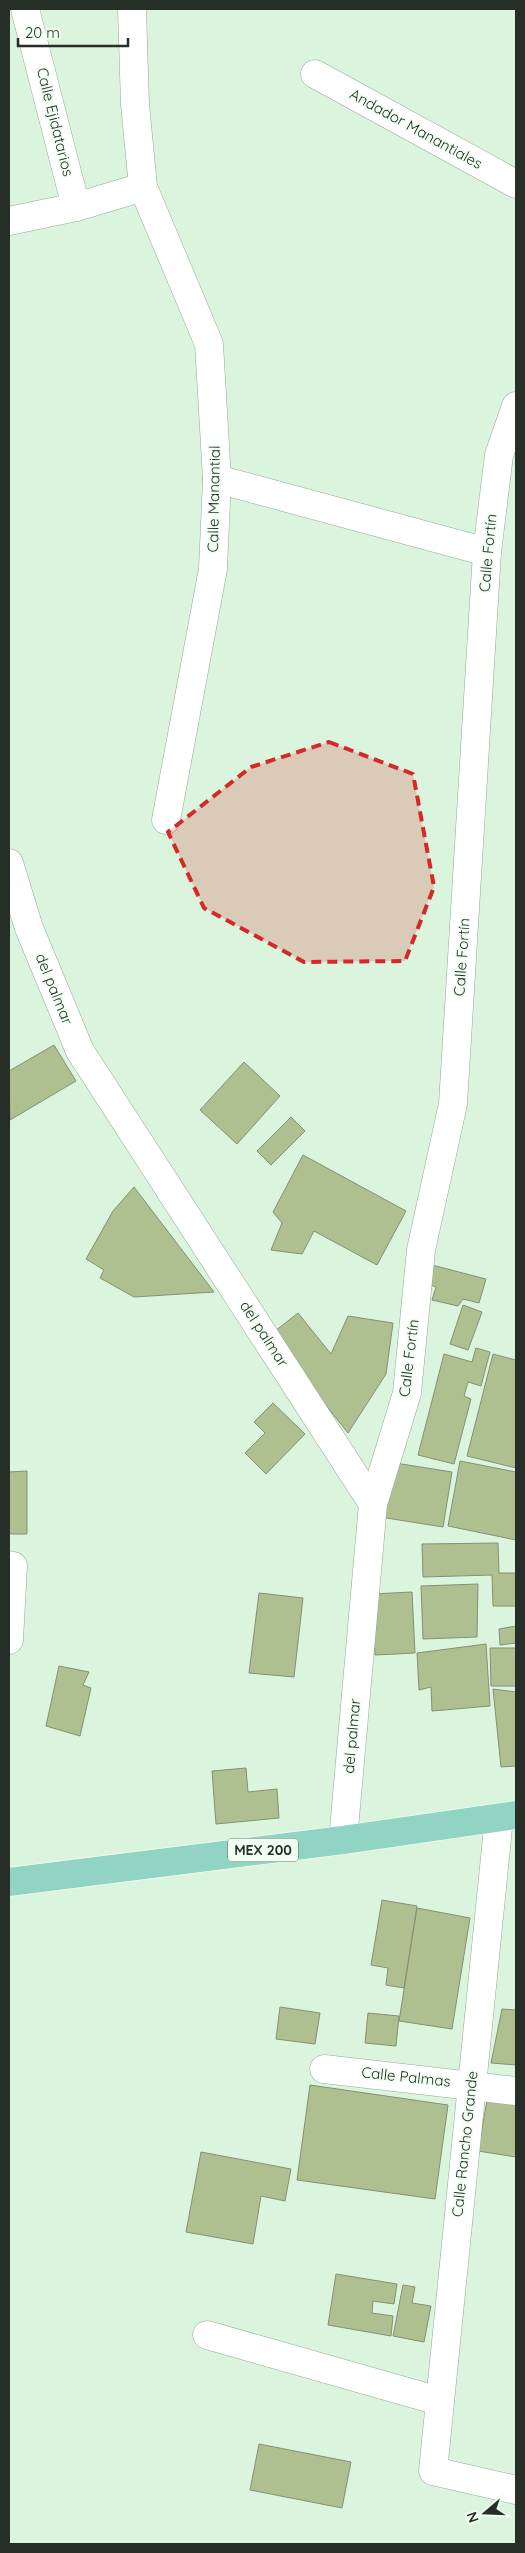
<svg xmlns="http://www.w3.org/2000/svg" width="525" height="2553" font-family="Quicksand,sans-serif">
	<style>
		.building { fill: #afc090; stroke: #868f75 }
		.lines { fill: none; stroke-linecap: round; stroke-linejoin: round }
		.minor-casing { stroke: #93aa96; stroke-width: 29 }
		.tertiary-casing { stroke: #93aa96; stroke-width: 29 }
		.primary-casing { stroke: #fff; stroke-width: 29 }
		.minor { stroke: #fff; stroke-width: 28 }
		.tertiary { stroke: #fff; stroke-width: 28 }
		.primary { stroke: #91d4c4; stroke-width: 28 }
		.marked { fill: #d62828; fill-opacity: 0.2; stroke: #d62828; stroke-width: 4; stroke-dasharray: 10 6; stroke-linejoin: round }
		.labels { text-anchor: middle; stroke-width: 4; stroke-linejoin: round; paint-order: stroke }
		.shield { fill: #f0fff1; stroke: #636d64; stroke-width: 1 }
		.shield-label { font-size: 14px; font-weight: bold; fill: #262f27 }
		.street-label { font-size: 15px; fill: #262f27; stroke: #f0fff1 }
	</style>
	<rect width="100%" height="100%" fill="#dbf4de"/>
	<g class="building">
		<path d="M 54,1045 L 76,1081 L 10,1120 L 9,1071 Z"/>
		<path d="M 244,1062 L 280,1096 L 237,1144 L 200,1110 Z"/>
		<path d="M 291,1117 L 305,1131 L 271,1165 L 257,1151 Z"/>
		<path d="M 303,1155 L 406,1211 L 377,1265 L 314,1231 L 302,1254 L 271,1250 L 282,1223 L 273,1212 Z"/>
		<path d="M 134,1187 L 214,1292 L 134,1297 L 100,1278 L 104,1270 L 86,1259 L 113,1211 Z"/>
		<path d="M 432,1265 L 486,1279 L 479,1303 L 463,1299 L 458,1306 L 432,1300 L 436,1287 L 428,1284 Z"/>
		<path d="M 463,1305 L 482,1312 L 468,1350 L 450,1344 Z"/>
		<path d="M 298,1313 L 331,1354 L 348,1316 L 393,1323 L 386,1374 L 348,1433 L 270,1335 Z"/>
		<path d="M 476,1348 L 490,1352 L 481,1386 L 468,1382 L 464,1396 L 471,1399 L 454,1464 L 418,1455 L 444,1354 L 472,1362 Z"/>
		<path d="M 493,1354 L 516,1360 L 516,1468 L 467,1456 Z"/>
		<path d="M 273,1403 L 305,1434 L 266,1474 L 245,1453 L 265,1433 L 254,1422 Z"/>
		<path d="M 460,1461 L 516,1472 L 516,1540 L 448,1526 Z"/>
		<path d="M 389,1462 L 452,1472 L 443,1527 L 380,1517 Z"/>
		<path d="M 27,1471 L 27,1534 L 9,1534 L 9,1472 Z"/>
		<path d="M 498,1543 L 499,1573 L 516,1573 L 516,1606 L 493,1606 L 492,1575 L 423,1577 L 422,1544 Z"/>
		<path d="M 478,1584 L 477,1637 L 423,1639 L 421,1586 Z"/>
		<path d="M 412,1592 L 415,1653 L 375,1655 L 372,1594 Z"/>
		<path d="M 259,1593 L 303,1598 L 294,1677 L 249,1673 Z"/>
		<path d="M 516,1626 L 516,1643 L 500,1645 L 499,1629 Z"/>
		<path d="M 486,1644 L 490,1706 L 432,1711 L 431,1687 L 419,1690 L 417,1653 Z"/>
		<path d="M 490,1648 L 516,1648 L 516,1686 L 491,1686 Z"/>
		<path d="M 59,1666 L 89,1672 L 83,1685 L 91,1688 L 80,1736 L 46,1726 Z"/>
		<path d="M 493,1689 L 516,1692 L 516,1766 L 501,1767 Z"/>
		<path d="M 246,1768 L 248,1792 L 277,1789 L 279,1818 L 216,1824 L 212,1771 Z"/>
		<path d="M 382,1900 L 417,1906 L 404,1988 L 386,1985 L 388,1968 L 371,1965 Z"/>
		<path d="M 417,1908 L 470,1918 L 452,2029 L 399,2021 Z"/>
		<path d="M 280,2007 L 320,2013 L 315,2044 L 276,2039 Z"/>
		<path d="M 502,2009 L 516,2010 L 516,2065 L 491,2063 Z"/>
		<path d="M 368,2013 L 399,2016 L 396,2046 L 365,2043 Z"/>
		<path d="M 310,2085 L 448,2105 L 435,2199 L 297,2180 Z"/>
		<path d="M 488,2095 L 516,2100 L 516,2157 L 478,2151 Z"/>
		<path d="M 201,2152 L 291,2169 L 285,2201 L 261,2196 L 253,2244 L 186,2232 Z"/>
		<path d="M 336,2274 L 397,2284 L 394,2304 L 373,2301 L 372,2313 L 393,2316 L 391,2336 L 328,2325 Z"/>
		<path d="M 403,2285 L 415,2287 L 412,2303 L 431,2306 L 424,2342 L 393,2336 Z"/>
		<path d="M 259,2444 L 351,2462 L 342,2508 L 250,2490 Z"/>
	</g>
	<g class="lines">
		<g class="minor-casing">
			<g id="minor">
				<path d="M 25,9 L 76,207"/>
				<path d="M 132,9 L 135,104 L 143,187 L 209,344 L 217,479 L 213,569 L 166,820"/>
				<path d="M 315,74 L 516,184"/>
				<path d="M 9,221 L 76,207 L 143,187"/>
				<path d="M 217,479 L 487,552"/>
				<path d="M 373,1504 L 407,1393 L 421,1250 L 453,1104 L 487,552 L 499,455 L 516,406"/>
				<path d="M 9,1565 L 13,1566 L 9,1640"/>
				<path d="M 499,1818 L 433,2471 L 516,2490"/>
				<path d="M 324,2069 L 516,2091"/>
				<path d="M 207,2335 L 439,2401"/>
			</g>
		</g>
		<g class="tertiary-casing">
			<path id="tertiary" d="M 9,863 L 29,928 L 80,1051 L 373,1504 L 343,1840"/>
		</g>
		<g class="primary-casing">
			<path id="primary" d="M 9,1882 L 343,1840 L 516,1815"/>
		</g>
		<use href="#minor" class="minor"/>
		<use href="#tertiary" class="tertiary"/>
		<use href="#primary" class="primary"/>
	</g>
	<path class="marked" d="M 329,742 L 413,774 L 434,887 L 405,961 L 304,962 L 204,908 L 168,832 L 251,767 Z"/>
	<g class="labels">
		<rect class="shield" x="228" y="1838.5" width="70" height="23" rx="4"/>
		<g class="shield-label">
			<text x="263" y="1855">MEX 200</text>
		</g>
		<g class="street-label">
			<text transform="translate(55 122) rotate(76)" y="5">Calle Ejidatarios</text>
			<text transform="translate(416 129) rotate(29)" y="5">Andador Manantiales</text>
			<text transform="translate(214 499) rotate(-89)" y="5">Calle Manantial</text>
			<text transform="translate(488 553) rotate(-85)" y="5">Calle Fortín</text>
			<text transform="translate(462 957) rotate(-86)" y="5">Calle Fortín</text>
			<text transform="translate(54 989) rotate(68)" y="5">del palmar</text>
			<text transform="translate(264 1334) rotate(57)" y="5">del palmar</text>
			<text transform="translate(409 1358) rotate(-83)" y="5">Calle Fortín</text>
			<text transform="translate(352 1736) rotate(-85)" y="5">del palmar</text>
			<text transform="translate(406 2077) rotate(6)" y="5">Calle Palmas</text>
			<text transform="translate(465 2144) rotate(-84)" y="5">Calle Rancho Grande</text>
		</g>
	</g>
	<rect width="525" height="2553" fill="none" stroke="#262f27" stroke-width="20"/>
	<g transform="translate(485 2513) rotate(251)" stroke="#f0fff1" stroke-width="4" paint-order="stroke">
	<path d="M0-4L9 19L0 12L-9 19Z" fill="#262f27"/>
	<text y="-8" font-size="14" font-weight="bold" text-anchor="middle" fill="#262f27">N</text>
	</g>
	<path d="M18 38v8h110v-8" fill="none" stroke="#262f27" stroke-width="2.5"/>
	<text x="25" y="38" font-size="15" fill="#262f27" stroke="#f0fff1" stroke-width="4" paint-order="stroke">20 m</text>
</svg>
